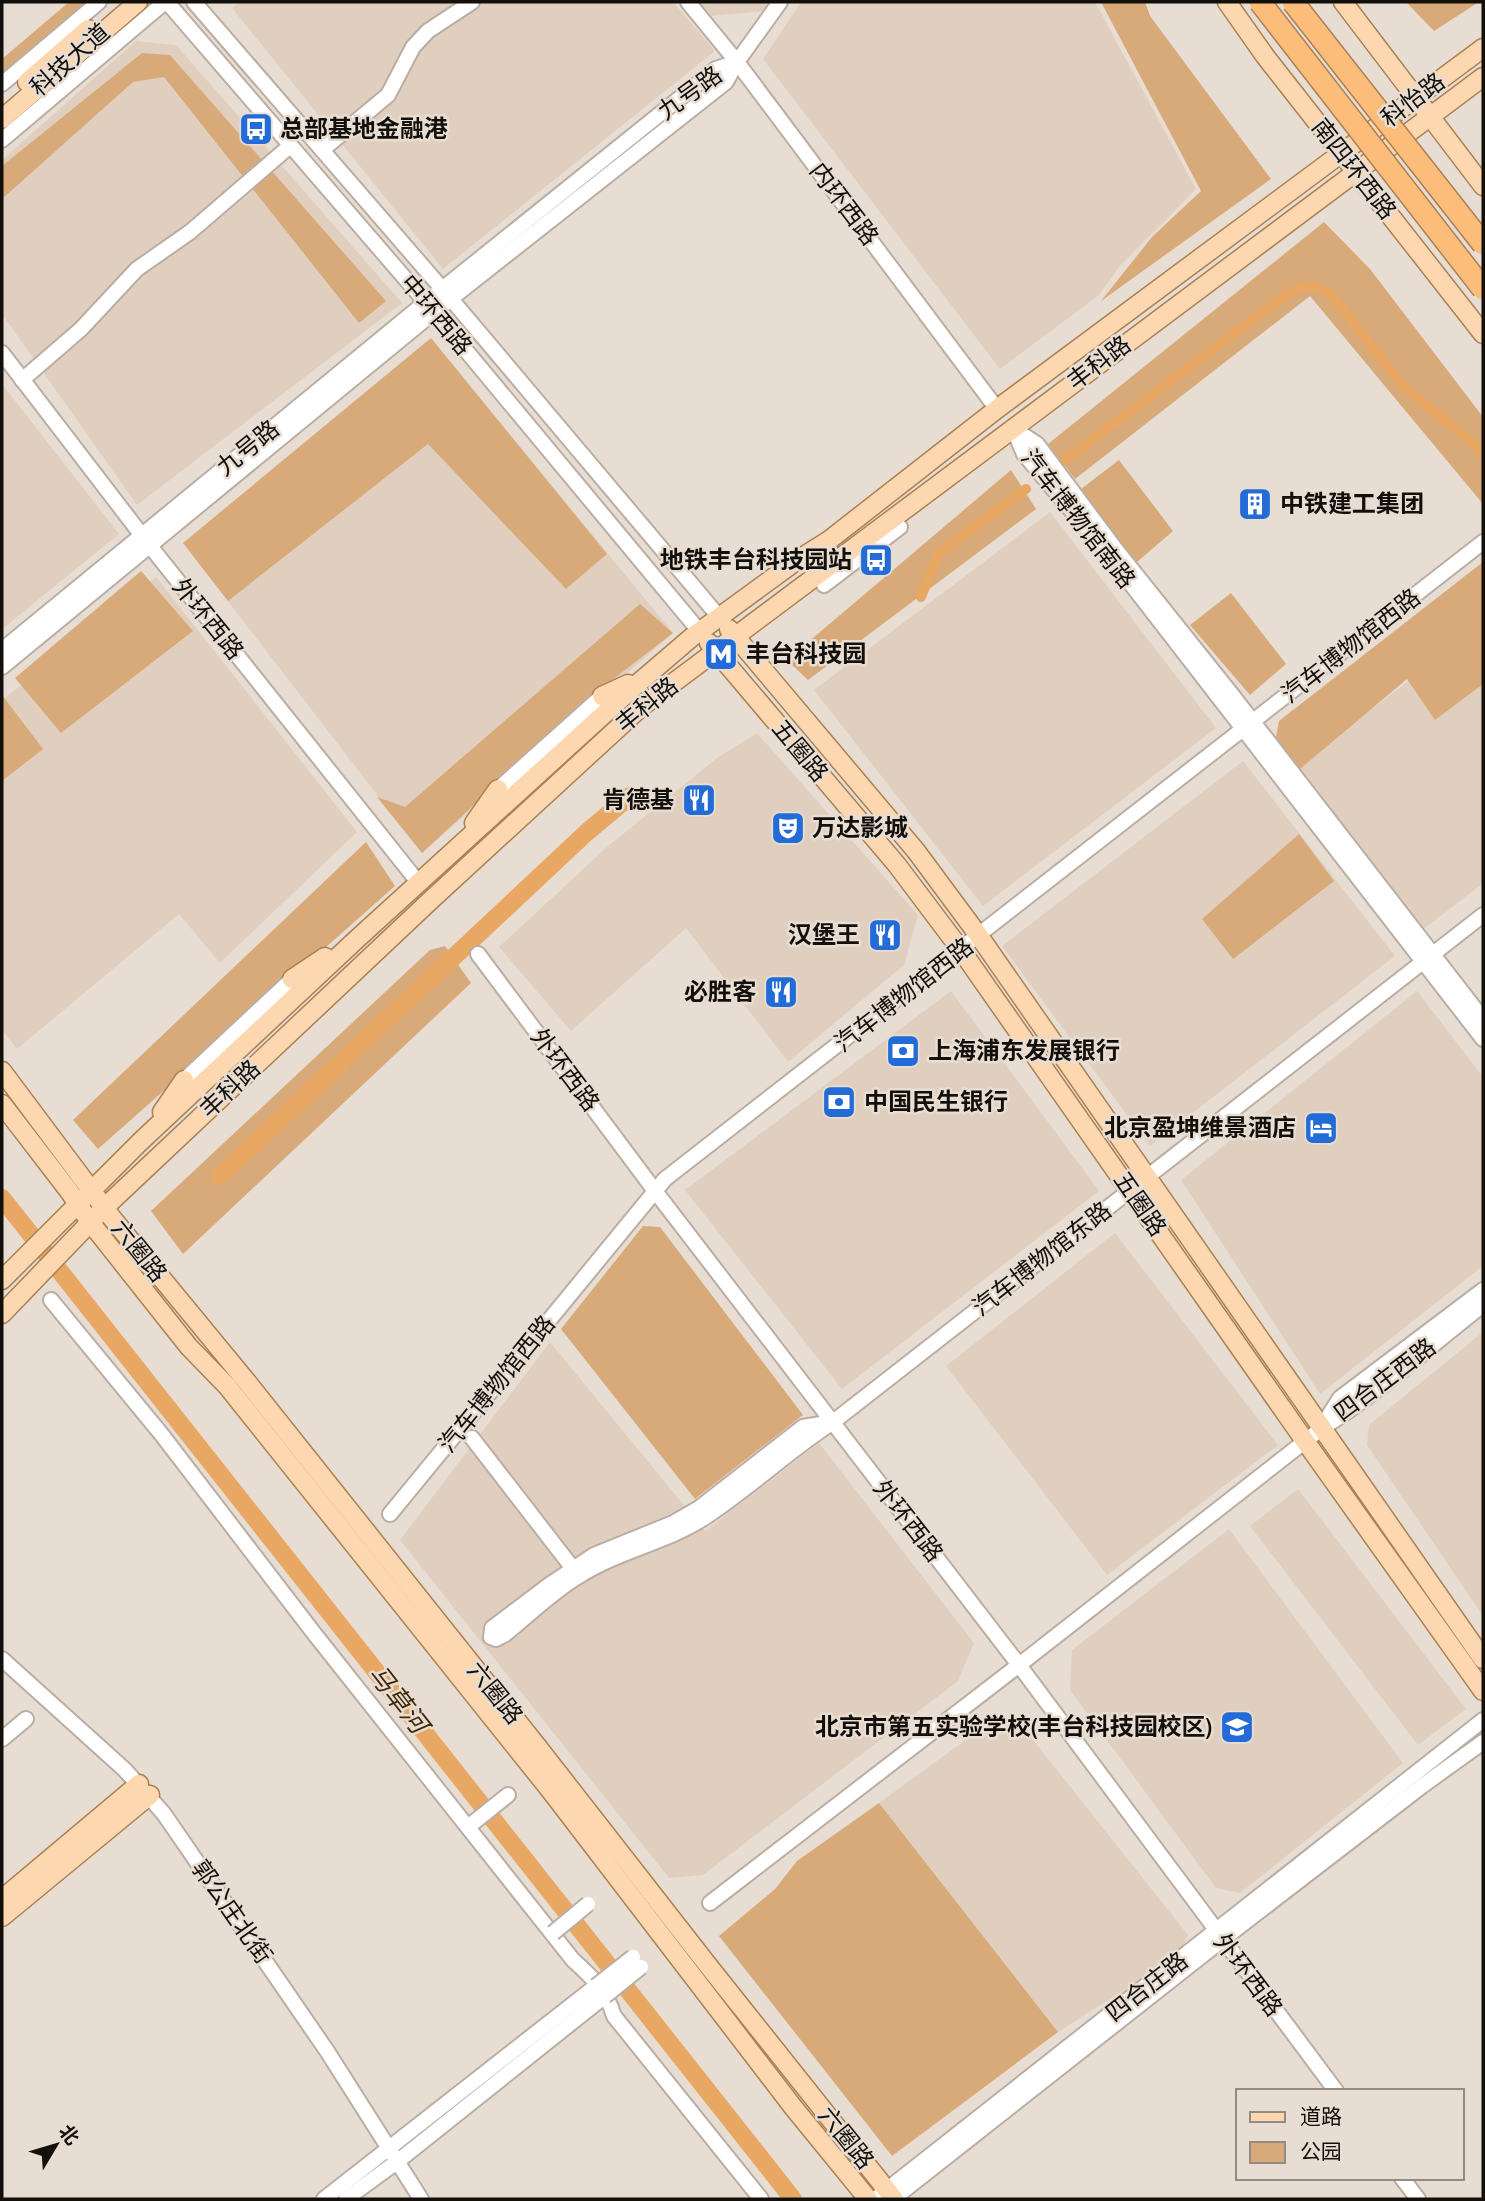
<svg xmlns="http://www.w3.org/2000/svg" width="1485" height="2201" font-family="'Archivo Narrow','Noto Sans SC',sans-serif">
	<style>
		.built { fill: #e0cfbf }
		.green { fill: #d8aa7a }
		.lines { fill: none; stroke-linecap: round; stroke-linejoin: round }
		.canal { stroke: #e8a763; stroke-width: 10 }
		.river { stroke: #e8a763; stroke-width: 18 }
		.minor-casing { stroke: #baaea4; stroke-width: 18 }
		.major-casing { stroke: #aa8054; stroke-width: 21 }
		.minor { stroke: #fff; stroke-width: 14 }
		.major { stroke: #fdd7b0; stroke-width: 18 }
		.minor-bridge-casing { stroke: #baaea4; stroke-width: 18; stroke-linecap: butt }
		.highway-bridge-casing { stroke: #aa8054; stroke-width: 24; stroke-linecap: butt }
		.minor-bridge { stroke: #fff; stroke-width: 14 }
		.highway-bridge { stroke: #fcbd7b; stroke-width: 21 }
		.labels { text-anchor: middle; stroke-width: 5; stroke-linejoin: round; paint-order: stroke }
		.street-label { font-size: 24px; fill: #130f0b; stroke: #e8ddd2 }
		.poi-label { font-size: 24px; font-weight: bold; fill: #130f0b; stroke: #e8ddd2; text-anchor: start }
		.water-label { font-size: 26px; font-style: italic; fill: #43290b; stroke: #e8ddd2 }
	</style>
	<rect width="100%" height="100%" fill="#e8ddd2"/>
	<g class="built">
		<path d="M 240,2 L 673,2 L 715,51 L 443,269 L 232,8 Z"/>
		<path d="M 699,2 L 770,2 L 764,11 L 711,16 Z"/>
		<path d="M 801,2 L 1095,2 L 1196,189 L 1120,266 L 1099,295 L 1000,369 L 763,59 Z"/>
		<path d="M 136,41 L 176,45 L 402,303 L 137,505 L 2,314 L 2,160 Z"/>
		<path d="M 431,338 L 673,633 L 422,853 L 183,543 Z"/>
		<path d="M 2,384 L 119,534 L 2,629 Z"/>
		<path d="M 1050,512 L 1216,728 L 983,906 L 814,690 Z"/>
		<path d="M 156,577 L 357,832 L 220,963 L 179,914 L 17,1049 L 2,1030 L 2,700 Z"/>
		<path d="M 1483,625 L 1483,883 L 1420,932 L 1295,767 Z"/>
		<path d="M 757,733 L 918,915 L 904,965 L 788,1062 L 686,928 L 571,1031 L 499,947 L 607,847 L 717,758 Z"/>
		<path d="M 1243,761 L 1395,956 L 1150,1146 L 1002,946 Z"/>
		<path d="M 951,991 L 1099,1191 L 842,1389 L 685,1190 Z"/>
		<path d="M 1417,991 L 1483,1077 L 1483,1266 L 1320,1394 L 1181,1180 Z"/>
		<path d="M 1115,1233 L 1278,1445 L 1107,1575 L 946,1366 Z"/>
		<path d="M 1483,1332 L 1483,1616 L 1367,1445 L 1369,1425 Z"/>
		<path d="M 550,1342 L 705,1531 L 819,1443 L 974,1643 L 958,1681 L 703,1875 L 669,1878 L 400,1540 Z"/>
		<path d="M 1298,1489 L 1466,1709 L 1418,1745 L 1250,1526 Z"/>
		<path d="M 1229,1529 L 1403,1763 L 1240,1893 L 1216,1888 L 1070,1690 L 1072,1650 Z"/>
		<path d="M 993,1720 L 1018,1721 L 1188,1935 L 1179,1955 L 1058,2032 L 879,1803 Z"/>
	</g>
	<g class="green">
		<path d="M 69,2 L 94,2 L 2,78 L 2,59 Z"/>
		<path d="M 1101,2 L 1145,2 L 1150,16 L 1271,179 L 1101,301 L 1152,237 L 1201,191 Z"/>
		<path d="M 1406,2 L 1479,2 L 1434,31 Z"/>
		<path d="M 142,53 L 170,55 L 386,301 L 359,323 L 164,77 L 133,82 L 2,199 L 2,166 Z"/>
		<path d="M 1324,222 L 1370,269 L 1483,417 L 1483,504 L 1310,296 L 1075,479 L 1048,444 Z"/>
		<path d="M 431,338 L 607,554 L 566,589 L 428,444 L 228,601 L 183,543 Z"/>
		<path d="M 1119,460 L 1173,531 L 1137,562 L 1077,492 Z"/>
		<path d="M 1011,470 L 1036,509 L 808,680 L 787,660 Z"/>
		<path d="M 1483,562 L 1483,684 L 1435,720 L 1407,679 L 1300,769 L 1275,742 L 1279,721 Z"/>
		<path d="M 141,571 L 193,631 L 61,733 L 15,678 Z"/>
		<path d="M 1231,593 L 1286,664 L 1250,695 L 1190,625 Z"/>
		<path d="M 640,604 L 673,633 L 594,694 L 422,853 L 377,797 L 405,807 Z"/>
		<path d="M 2,695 L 43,749 L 2,781 Z"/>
		<path d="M 1299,834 L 1334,881 L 1233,959 L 1202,919 Z"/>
		<path d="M 366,842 L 395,886 L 98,1149 L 73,1120 Z"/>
		<path d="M 445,946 L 471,983 L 183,1254 L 151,1211 L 430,950 Z"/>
		<path d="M 643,1226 L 660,1227 L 803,1415 L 695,1499 L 561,1329 Z"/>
		<path d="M 879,1803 L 1058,2032 L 892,2156 L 719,1936 L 775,1889 L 797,1861 Z"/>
	</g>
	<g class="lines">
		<g class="canal">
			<path d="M 1064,461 L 1287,294 C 1307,284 1315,282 1333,297 L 1402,385 L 1483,452"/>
			<path d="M 921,597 L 938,554 L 1026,489"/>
		</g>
		<g class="river">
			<path d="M 220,1176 L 586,833 L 630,796"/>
			<path d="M 2,1198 L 793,2199"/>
		</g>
		<g class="minor-casing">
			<g id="minor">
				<path d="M 167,2 L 434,312 L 700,632"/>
				<path d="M 194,2 L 451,299 L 720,618"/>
				<path d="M 688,2 L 737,62 L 997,409"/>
				<path d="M 2,84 L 99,2"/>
				<path d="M 2,140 L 165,2"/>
				<path d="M 322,150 L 388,95 L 413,47 L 428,31 L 472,2"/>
				<path d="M 2,353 L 150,546 L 418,882"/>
				<path d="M 22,380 L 81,329 L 137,269 L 190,232 L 290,146"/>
				<path d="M 1013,428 L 1024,454 L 1107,553 L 1483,1039"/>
				<path d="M 1014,429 L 1037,444 L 1114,547 L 1233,696 L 1483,1019"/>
				<path d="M 824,585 L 900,527"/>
				<path d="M 2,650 L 426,302 L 716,69 L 737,62"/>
				<path d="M 2,667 L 434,312 L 726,82 L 737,62 L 780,2"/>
				<path d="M 498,789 L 602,696"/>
				<path d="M 478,954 L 655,1191 L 1019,1665 L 1336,2091"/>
				<path d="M 184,1080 L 292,979"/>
				<path d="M 51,1300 L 162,1435 L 313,1632 L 573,1960 C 593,1978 606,1990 614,2016 L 761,2199"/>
				<path d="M 833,1422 L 803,1427 L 699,1508 L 673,1523 L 594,1555 L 549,1585 L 492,1628 L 491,1637 L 496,1639 L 504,1635 C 528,1616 552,1592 579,1576 C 618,1551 665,1543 704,1518 C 749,1489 788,1451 833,1422 L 1483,915"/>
				<path d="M 1324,1423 L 1340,1398 L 1483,1290"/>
				<path d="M 472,1438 L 578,1575"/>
				<path d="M 390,1514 L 665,1179 L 1483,542"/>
				<path d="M 2,1659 L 125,1770 L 164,1814 L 327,2051 L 421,2199"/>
				<path d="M 2,1739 L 26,1719"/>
				<path d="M 468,1827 L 508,1795"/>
				<path d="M 710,1903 L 1019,1665 L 1322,1428 C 1380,1392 1430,1346 1483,1305"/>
				<path d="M 1402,2178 L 1418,2199"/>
				<path d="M 324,2199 L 596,1986"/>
				<path d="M 346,2199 L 398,2161 L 605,1996"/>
				<path d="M 875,2199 L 1483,1720"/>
				<path d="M 893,2199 L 1222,1940 L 1422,1786 L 1483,1742"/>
			</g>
		</g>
		<g class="major-casing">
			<g id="major">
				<path d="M 1227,2 L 1265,56 L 1483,334"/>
				<path d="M 1343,2 L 1483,186"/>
				<path d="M 27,82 L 88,29"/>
				<path d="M 2,119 L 138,2"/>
				<path d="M 729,629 L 916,851 L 979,936 L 1483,1659"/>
				<path d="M 709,643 L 897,865 L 961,950 L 1305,1441 L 1483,1691"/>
				<path d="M 602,696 L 628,684"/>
				<path d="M 474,823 L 498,789"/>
				<path d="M 292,979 L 325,957"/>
				<path d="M 2,1071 L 112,1218 L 247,1382 L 537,1746 L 707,1964 L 894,2199"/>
				<path d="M 2,1104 L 69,1191 L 90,1222 L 189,1347 L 227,1386 L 550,1790 L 793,2107 L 868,2199"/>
				<path d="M 162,1112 L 184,1080"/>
				<path d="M 2,1280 L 141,1141 L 358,938 L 636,685 L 692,637 L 796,561 L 828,541 L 997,409 L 1483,48"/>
				<path d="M 2,1314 L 104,1208 L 432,899 L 641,707 L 1483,77"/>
				<path d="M 2,1899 L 139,1784"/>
				<path d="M 2,1917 L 150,1795"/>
			</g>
		</g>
		<use href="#minor" class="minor"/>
		<use href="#major" class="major"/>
		<g class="minor-bridge-casing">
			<g id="minor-bridge">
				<path d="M 553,1933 L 588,1904"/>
				<path d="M 596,1986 L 633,1957"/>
				<path d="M 605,1996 L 641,1967"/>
			</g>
		</g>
		<g class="highway-bridge-casing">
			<g id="highway-bridge">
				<path d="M 1260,2 L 1483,289"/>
				<path d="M 1293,2 L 1483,244"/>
			</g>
		</g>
		<use href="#minor-bridge" class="minor-bridge"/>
		<use href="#highway-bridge" class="highway-bridge"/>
	</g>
	<defs>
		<g id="bus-square" transform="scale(1.75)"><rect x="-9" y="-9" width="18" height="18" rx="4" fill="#236bd7" stroke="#e8ddd2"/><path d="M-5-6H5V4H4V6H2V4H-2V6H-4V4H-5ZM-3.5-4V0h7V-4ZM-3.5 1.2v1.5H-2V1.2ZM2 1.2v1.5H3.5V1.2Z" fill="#fff"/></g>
		<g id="building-square" transform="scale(1.75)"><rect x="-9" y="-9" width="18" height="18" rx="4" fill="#236bd7" stroke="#e8ddd2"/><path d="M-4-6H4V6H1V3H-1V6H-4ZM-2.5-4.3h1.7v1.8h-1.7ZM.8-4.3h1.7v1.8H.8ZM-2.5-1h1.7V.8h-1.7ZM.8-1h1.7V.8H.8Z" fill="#fff"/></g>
		<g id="metro-square" transform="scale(1.75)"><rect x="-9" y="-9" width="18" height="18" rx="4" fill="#236bd7" stroke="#e8ddd2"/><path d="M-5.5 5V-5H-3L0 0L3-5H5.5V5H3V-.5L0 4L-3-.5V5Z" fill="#fff"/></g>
		<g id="restaurant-square" transform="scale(1.75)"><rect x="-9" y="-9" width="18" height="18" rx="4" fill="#236bd7" stroke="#e8ddd2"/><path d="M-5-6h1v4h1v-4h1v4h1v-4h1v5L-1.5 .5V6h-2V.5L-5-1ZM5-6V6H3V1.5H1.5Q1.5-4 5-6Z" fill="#fff"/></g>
		<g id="theatre-square" transform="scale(1.75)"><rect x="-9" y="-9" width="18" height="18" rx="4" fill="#236bd7" stroke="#e8ddd2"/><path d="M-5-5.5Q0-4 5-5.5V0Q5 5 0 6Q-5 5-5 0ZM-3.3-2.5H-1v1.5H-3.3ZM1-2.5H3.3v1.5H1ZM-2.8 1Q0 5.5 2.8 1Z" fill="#fff"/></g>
		<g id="bank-square" transform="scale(1.75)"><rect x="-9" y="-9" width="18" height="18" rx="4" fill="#236bd7" stroke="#e8ddd2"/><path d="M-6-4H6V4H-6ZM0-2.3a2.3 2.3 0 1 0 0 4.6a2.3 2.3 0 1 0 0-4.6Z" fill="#fff"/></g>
		<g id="hotel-square" transform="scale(1.75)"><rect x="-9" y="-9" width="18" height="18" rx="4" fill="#236bd7" stroke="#e8ddd2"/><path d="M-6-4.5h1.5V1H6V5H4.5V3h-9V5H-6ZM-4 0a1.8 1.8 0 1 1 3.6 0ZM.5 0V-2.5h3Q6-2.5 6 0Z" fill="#fff"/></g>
		<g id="school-square" transform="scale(1.75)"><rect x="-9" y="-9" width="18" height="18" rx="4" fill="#236bd7" stroke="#e8ddd2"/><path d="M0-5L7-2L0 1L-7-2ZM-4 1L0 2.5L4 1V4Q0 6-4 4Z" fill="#fff"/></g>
	</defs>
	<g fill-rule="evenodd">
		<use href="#bus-square" x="256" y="129"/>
		<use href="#building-square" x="1255" y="504"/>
		<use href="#bus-square" x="876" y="560"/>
		<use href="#metro-square" x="721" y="654"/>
		<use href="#restaurant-square" x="699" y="800"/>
		<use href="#theatre-square" x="788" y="828"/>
		<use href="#restaurant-square" x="885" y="935"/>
		<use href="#restaurant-square" x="781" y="992"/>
		<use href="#bank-square" x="903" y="1051"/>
		<use href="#bank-square" x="839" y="1102"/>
		<use href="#hotel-square" x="1321" y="1128"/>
		<use href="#school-square" x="1237" y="1727"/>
	</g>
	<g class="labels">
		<g class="street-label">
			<text transform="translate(70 60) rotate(-41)" y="8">科技大道</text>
			<text transform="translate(690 93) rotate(-36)" y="8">九号路</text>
			<text transform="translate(1413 100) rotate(-37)" y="8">科怡路</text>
			<text transform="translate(1354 169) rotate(52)" y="8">南四环西路</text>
			<text transform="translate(844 204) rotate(53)" y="8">内环西路</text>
			<text transform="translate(436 315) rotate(50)" y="8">中环西路</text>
			<text transform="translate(1099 363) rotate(-37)" y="8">丰科路</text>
			<text transform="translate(248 448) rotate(-39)" y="8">九号路</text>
			<text transform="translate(1078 519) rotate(52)" y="8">汽车博物馆南路</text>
			<text transform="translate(208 619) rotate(51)" y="8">外环西路</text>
			<text transform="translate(1351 646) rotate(-38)" y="8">汽车博物馆西路</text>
			<text transform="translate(647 705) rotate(-39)" y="8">丰科路</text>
			<text transform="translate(800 751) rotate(50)" y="8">五圈路</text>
			<text transform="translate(904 995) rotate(-38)" y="8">汽车博物馆西路</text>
			<text transform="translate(565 1070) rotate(53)" y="8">外环西路</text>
			<text transform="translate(230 1089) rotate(-43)" y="8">丰科路</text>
			<text transform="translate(1140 1204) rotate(55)" y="8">五圈路</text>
			<text transform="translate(139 1251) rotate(51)" y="8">六圈路</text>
			<text transform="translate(1042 1259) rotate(-38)" y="8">汽车博物馆东路</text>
			<text transform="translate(1385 1380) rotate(-37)" y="8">四合庄西路</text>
			<text transform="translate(497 1384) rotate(-51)" y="8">汽车博物馆西路</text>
			<text transform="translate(908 1521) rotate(52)" y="8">外环西路</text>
			<text transform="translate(495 1693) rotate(51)" y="8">六圈路</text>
			<text transform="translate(232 1912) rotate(55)" y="8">郭公庄北街</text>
			<text transform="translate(1248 1975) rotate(53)" y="8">外环西路</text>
			<text transform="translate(1147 1987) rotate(-38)" y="8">四合庄路</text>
			<text transform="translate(846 2138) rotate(51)" y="8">六圈路</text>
		</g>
		<g class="poi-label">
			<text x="280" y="137">总部基地金融港</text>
			<text x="1280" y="512">中铁建工集团</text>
			<text x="852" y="568" text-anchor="end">地铁丰台科技园站</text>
			<text x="746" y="662">丰台科技园</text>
			<text x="674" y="808" text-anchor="end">肯德基</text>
			<text x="812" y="836">万达影城</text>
			<text x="860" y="943" text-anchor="end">汉堡王</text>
			<text x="756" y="1000" text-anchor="end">必胜客</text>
			<text x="928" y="1059">上海浦东发展银行</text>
			<text x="864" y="1110">中国民生银行</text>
			<text x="1296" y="1136" text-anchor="end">北京盈坤维景酒店</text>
			<text x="1212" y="1735" text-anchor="end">北京市第五实验学校(丰台科技园校区)</text>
		</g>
		<g class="water-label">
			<text transform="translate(398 1699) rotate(52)" y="9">马草河</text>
		</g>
	</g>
	<rect width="1485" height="2201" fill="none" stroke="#130f0b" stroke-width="7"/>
	<rect x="1236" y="2089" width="228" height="91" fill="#e8ddd2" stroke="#938b82" stroke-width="2"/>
	<rect x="1250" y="2112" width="35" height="10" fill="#fdd7b0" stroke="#938b82" stroke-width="2"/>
	<text x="1300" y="2124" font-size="21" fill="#130f0b">道路</text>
	<rect x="1250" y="2142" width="35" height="21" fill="#d8aa7a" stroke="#938b82" stroke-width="2"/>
	<text x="1300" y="2159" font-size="21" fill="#130f0b">公园</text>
	<g transform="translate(56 2145) rotate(52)" stroke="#e8ddd2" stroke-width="5" paint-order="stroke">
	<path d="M0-5L12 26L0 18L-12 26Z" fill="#130f0b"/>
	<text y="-10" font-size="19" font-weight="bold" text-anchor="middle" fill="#130f0b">北</text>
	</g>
</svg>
